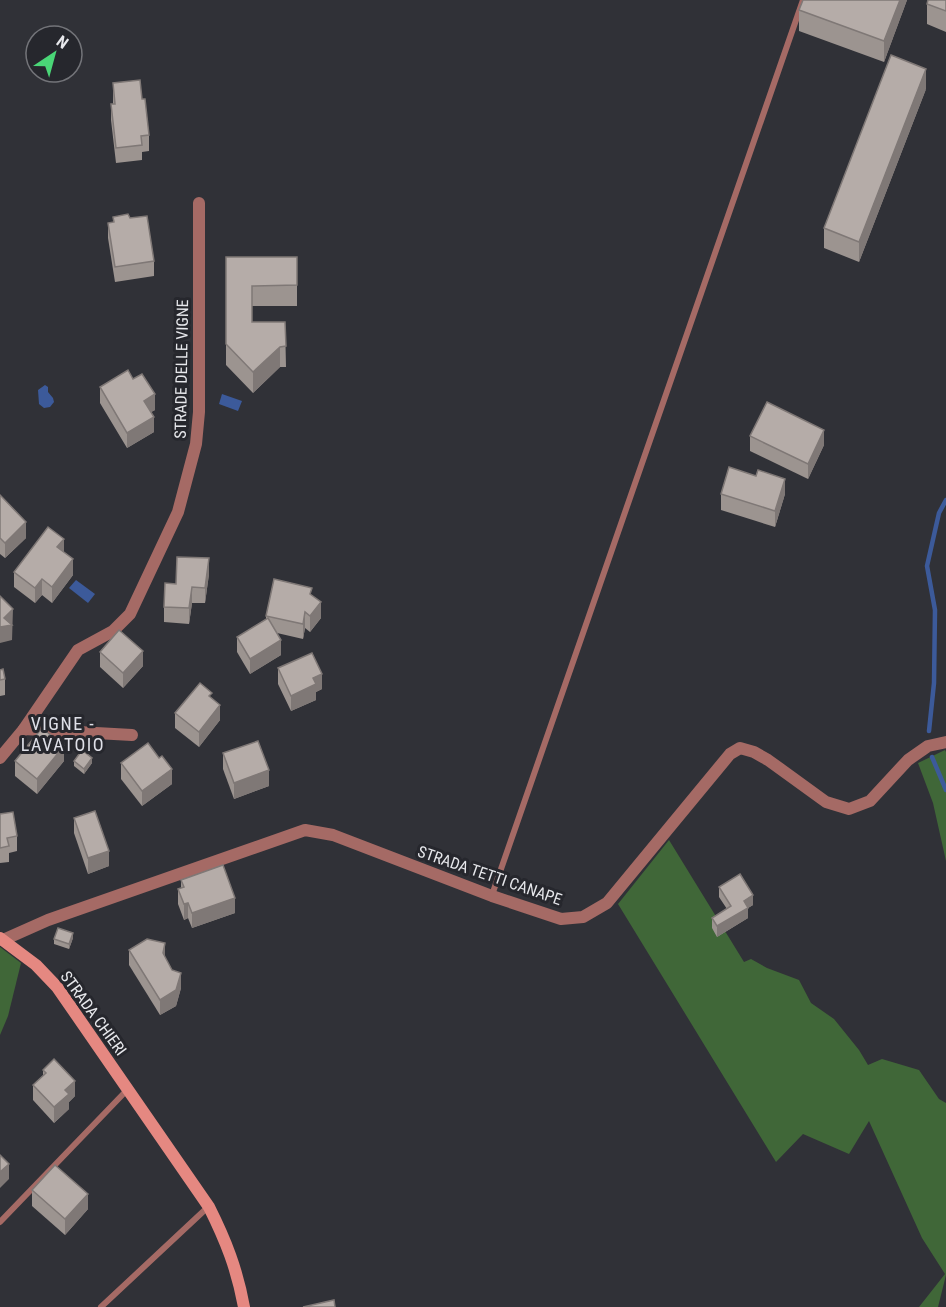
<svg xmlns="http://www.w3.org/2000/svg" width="946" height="1307" font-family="'Roboto Condensed',sans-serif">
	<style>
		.green { fill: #406738 }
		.water { fill: #3c5a9a }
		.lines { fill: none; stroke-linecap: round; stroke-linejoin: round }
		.stream { stroke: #3c5a9a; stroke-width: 4.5 }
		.service { stroke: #a56a65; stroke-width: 6 }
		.minor { stroke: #a56a65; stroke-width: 12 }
		.secondary { stroke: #e58881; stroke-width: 12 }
		.wall { fill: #9c9490 }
		.shaded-wall { fill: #7f7876 }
		.building { fill: #b5aca8; stroke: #7f7876; stroke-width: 1.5 }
		.labels { text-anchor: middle; stroke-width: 6; stroke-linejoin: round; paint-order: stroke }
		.street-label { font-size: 16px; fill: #e7e8ec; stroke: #26272d }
		.neighbourhood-label { font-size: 18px; letter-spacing: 1.5px; fill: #dfe0e8; stroke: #26272d }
	</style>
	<rect width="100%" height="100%" fill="#303137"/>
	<g class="green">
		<path d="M 945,750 L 946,752 L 946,861 L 933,803 L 918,763 Z"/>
		<path d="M 669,840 L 744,962 L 751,959 L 767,968 L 799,980 L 811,1003 L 834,1019 L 859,1050 L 868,1065 L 882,1059 L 919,1070 L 939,1099 L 946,1103 L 946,1275 L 938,1307 L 919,1307 L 945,1274 L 922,1238 L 869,1121 L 849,1154 L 803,1134 L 776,1162 L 618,904 Z"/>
		<path d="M 0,947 L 21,963 L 8,1016 L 0,1035 Z"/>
	</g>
	<g class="water">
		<path d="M 45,385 L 48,387 L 48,392 L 53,398 L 54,402 L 50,407 L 44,408 L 39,404 L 38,390 Z"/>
		<path d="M 222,394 L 242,401 L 238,411 L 219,404 Z"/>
		<path d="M 76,580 L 95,594 L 88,603 L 69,588 Z"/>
	</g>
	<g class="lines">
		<g class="stream">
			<path d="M 929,731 L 934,683 L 935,610 L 927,566 L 939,513 L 946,500"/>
			<path d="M 932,757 L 946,790"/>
		</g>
		<g class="service">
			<path d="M 492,895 L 803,0"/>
			<path d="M 0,1222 L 128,1089"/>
			<path d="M 101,1307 L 208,1207"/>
		</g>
		<g class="minor">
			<path d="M 24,729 L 132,735"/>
			<path d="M 0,758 L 24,729 L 78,650 L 113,631 L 130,614 L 178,512 L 196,444 L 199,412 L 199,203"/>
			<path d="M 3,940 L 48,920 L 305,830 L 333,835 L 492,896 L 561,919 L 583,917 L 607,903 L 730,754 L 740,748 L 754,752 L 768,760 L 826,802 L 849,809 L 870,801 L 908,760 L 928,746 L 946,742"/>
		</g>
		<path class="secondary" d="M 0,938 L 36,965 L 57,987 L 209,1207 C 226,1241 237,1269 244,1307"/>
	</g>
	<g class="wall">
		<path d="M 907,0 L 884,62 L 799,31 L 799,10 Z"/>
		<path d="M 946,0 L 946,32 L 927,24 L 927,4 Z"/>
		<path d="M 113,83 L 142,99 L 149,135 L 149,151 L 142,152 L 142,160 L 116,163 L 111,120 L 111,104 L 113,104 Z"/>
		<path d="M 926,89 L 859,262 L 824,248 L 824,228 Z"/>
		<path d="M 113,217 L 154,261 L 154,276 L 115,282 L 108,238 L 108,223 L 113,222 Z"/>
		<path d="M 226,257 L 297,257 L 297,306 L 252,306 L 252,322 L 285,322 L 286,367 L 280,367 L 253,393 L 226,365 Z"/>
		<path d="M 133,379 L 155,410 L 151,412 L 154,432 L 127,448 L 100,403 L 100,387 Z"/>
		<path d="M 750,436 L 824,445 L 808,479 L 750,451 Z"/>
		<path d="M 721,494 L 785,494 L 775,527 L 721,510 Z"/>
		<path d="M 0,495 L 26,538 L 5,558 L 0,554 Z"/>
		<path d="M 64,552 L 73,575 L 52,603 L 42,595 L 35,603 L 14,587 L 14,572 Z"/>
		<path d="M 209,574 L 205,603 L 192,603 L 189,624 L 164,622 L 164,607 L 176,584 Z"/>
		<path d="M 312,595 L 321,618 L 310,632 L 305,628 L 303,639 L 277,633 L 281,655 L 250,674 L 237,652 L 237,637 L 266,619 L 266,616 Z"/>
		<path d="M 100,652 L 143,666 L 123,688 L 100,667 Z"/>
		<path d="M 278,668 L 322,689 L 316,692 L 316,700 L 291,711 L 278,684 Z"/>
		<path d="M 5,679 L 5,695 L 0,696 L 0,680 Z"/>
		<path d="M 175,713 L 220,720 L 199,747 L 175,728 Z"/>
		<path d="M 223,753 L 269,786 L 234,799 L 223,769 Z"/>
		<path d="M 15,761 L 64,761 L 37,794 L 15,776 Z"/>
		<path d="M 74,761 L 92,763 L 84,774 L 74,766 Z"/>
		<path d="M 121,763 L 172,784 L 142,806 L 121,779 Z"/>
		<path d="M 0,814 L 17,836 L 17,851 L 9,853 L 9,862 L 0,863 Z"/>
		<path d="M 74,818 L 109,866 L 88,874 L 74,833 Z"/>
		<path d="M 181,880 L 235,913 L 192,928 L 188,918 L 184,920 L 178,904 L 178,889 L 181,888 Z"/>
		<path d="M 719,887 L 753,905 L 748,908 L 748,918 L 717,937 L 712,928 L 712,918 L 727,909 L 719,897 Z"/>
		<path d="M 73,938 L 69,949 L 54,944 L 54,939 Z"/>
		<path d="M 129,950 L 165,958 L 181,988 L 176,1006 L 160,1015 L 129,965 Z"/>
		<path d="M 43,1070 L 75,1096 L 69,1102 L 69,1109 L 54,1123 L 33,1100 L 33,1085 L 43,1076 Z"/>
		<path d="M 32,1190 L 88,1209 L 65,1235 L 32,1206 Z"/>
	</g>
	<g class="shaded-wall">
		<path d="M 900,0 L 907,0 L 884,62 L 884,41 Z"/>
		<path d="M 926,69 L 926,89 L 859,262 L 859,242 Z"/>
		<path d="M 280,347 L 280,367 L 253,393 L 253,372 Z"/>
		<path d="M 155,394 L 155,410 L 144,416 L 144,401 Z"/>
		<path d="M 154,417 L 154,432 L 127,448 L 127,433 Z"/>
		<path d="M 824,430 L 824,445 L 808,479 L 808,464 Z"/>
		<path d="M 785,479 L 785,494 L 775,527 L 775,511 Z"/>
		<path d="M 26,522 L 26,538 L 5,558 L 5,543 Z"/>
		<path d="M 64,539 L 64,554 L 57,547 Z"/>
		<path d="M 209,558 L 209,574 L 205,603 L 205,588 Z"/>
		<path d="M 73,559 L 73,575 L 52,603 L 52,587 Z"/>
		<path d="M 42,579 L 42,595 L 35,603 L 35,588 Z"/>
		<path d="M 192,587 L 192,603 L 189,624 L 189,608 Z"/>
		<path d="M 321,602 L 321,618 L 310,632 L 310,616 Z"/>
		<path d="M 13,609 L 12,640 L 0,643 L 0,627 L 4,618 Z"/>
		<path d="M 305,612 L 305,628 L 303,639 L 303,624 Z"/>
		<path d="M 281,640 L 281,655 L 250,674 L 250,659 Z"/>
		<path d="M 143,651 L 143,666 L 123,688 L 123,673 Z"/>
		<path d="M 322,674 L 322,689 L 316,692 L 316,700 L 291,711 L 291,696 L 313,678 Z"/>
		<path d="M 220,705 L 220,720 L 199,747 L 199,732 Z"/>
		<path d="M 64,746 L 64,761 L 37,794 L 37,779 Z"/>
		<path d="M 92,758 L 92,763 L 84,774 L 84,769 Z"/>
		<path d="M 172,769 L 172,784 L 142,806 L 142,791 Z"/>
		<path d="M 269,770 L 269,786 L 234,799 L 234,783 Z"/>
		<path d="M 109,851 L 109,866 L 88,874 L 88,858 Z"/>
		<path d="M 753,895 L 753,905 L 748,908 L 748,918 L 717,937 L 717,926 L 744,901 Z"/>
		<path d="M 235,898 L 235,913 L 192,928 L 192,913 Z"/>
		<path d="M 188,903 L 188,918 L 184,920 L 184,904 Z"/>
		<path d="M 73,933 L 73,938 L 69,949 L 69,944 Z"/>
		<path d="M 165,943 L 165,958 L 163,953 Z"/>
		<path d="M 181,973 L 181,988 L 176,1006 L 160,1015 L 160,1000 Z"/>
		<path d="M 75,1081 L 75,1096 L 69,1102 L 69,1109 L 54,1123 L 54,1107 L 65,1090 Z"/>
		<path d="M 9,1164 L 9,1179 L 0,1188 L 0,1172 Z"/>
		<path d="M 88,1194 L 88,1209 L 65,1235 L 65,1219 Z"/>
	</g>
	<g class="building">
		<path d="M 803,0 L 900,0 L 884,41 L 799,10 Z"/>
		<path d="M 928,0 L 946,0 L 946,11 L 927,4 Z"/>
		<path d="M 891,55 L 926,69 L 859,242 L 824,228 Z"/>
		<path d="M 140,80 L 142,99 L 145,99 L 149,135 L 141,136 L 142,145 L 116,148 L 111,104 L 115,104 L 113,83 Z"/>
		<path d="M 128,214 L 130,218 L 147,216 L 154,261 L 115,267 L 108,223 L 114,222 L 113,217 Z"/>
		<path d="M 226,257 L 297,257 L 297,285 L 252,286 L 252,322 L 285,322 L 286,346 L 280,347 L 253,372 L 226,344 Z"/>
		<path d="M 128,370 L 133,379 L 142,374 L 155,394 L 144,401 L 154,417 L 127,433 L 100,387 Z"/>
		<path d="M 767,402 L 824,430 L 808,464 L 750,436 Z"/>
		<path d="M 729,467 L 756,476 L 758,470 L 785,479 L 775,511 L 721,494 Z"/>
		<path d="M 0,495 L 26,522 L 5,543 L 0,538 Z"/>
		<path d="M 48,527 L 64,539 L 57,547 L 73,559 L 52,587 L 42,579 L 35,588 L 14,572 Z"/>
		<path d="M 177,557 L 209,558 L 205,588 L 192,587 L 189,608 L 164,607 L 165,583 L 176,584 Z"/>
		<path d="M 274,579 L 312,588 L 310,594 L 321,602 L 310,616 L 305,612 L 303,624 L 266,616 Z"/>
		<path d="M 0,596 L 13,609 L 4,618 L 12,625 L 0,627 Z"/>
		<path d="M 268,618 L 281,640 L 250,659 L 237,637 Z"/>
		<path d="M 119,630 L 143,651 L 123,673 L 100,652 Z"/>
		<path d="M 312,653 L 322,674 L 313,678 L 316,684 L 291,696 L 278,668 Z"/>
		<path d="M 3,669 L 5,679 L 0,680 L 0,670 Z"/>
		<path d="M 200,683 L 212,693 L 209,696 L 220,705 L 199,732 L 175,713 Z"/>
		<path d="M 42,728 L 64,746 L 37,779 L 15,761 Z"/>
		<path d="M 258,741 L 269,770 L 234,783 L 223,753 Z"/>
		<path d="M 148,743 L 159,758 L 162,756 L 172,769 L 142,791 L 121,763 Z"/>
		<path d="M 82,750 L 92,758 L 84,769 L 74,761 Z"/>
		<path d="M 95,811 L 109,851 L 88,858 L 74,818 Z"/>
		<path d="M 13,812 L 17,836 L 7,838 L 9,846 L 0,848 L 0,814 Z"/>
		<path d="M 223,865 L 235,898 L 192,913 L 188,903 L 184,904 L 178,889 L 184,887 L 181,880 Z"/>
		<path d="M 740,874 L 753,895 L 744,901 L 748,908 L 717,926 L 712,918 L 731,906 L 719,887 Z"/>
		<path d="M 58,928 L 73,933 L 69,944 L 54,939 Z"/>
		<path d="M 147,939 L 165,943 L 163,953 L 172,970 L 181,973 L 176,990 L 160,1000 L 129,950 Z"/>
		<path d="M 54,1059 L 75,1081 L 65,1090 L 69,1094 L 54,1107 L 33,1085 L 46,1073 L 43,1070 Z"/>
		<path d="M 0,1155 L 9,1164 L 0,1172 Z"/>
		<path d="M 55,1165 L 88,1194 L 65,1219 L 32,1190 Z"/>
		<path d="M 334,1300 L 335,1307 L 303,1307 Z"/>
	</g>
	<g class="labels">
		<g class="street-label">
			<text transform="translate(181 369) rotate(-89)" y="6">STRADE DELLE VIGNE</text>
			<text transform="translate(490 875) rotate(19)" y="6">STRADA TETTI CANAPE</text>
			<text transform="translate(94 1013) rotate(54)" y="6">STRADA CHIERI</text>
		</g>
		<g class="neighbourhood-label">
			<text x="63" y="730">VIGNE -<tspan x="63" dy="21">LAVATOIO</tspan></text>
		</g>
	</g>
	<g transform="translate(54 54) rotate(36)"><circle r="28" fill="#26272d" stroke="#737479" stroke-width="1.5"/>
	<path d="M0-4.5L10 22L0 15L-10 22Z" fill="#4ad677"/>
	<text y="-9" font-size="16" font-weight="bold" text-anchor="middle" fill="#e7e8ec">N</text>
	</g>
</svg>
